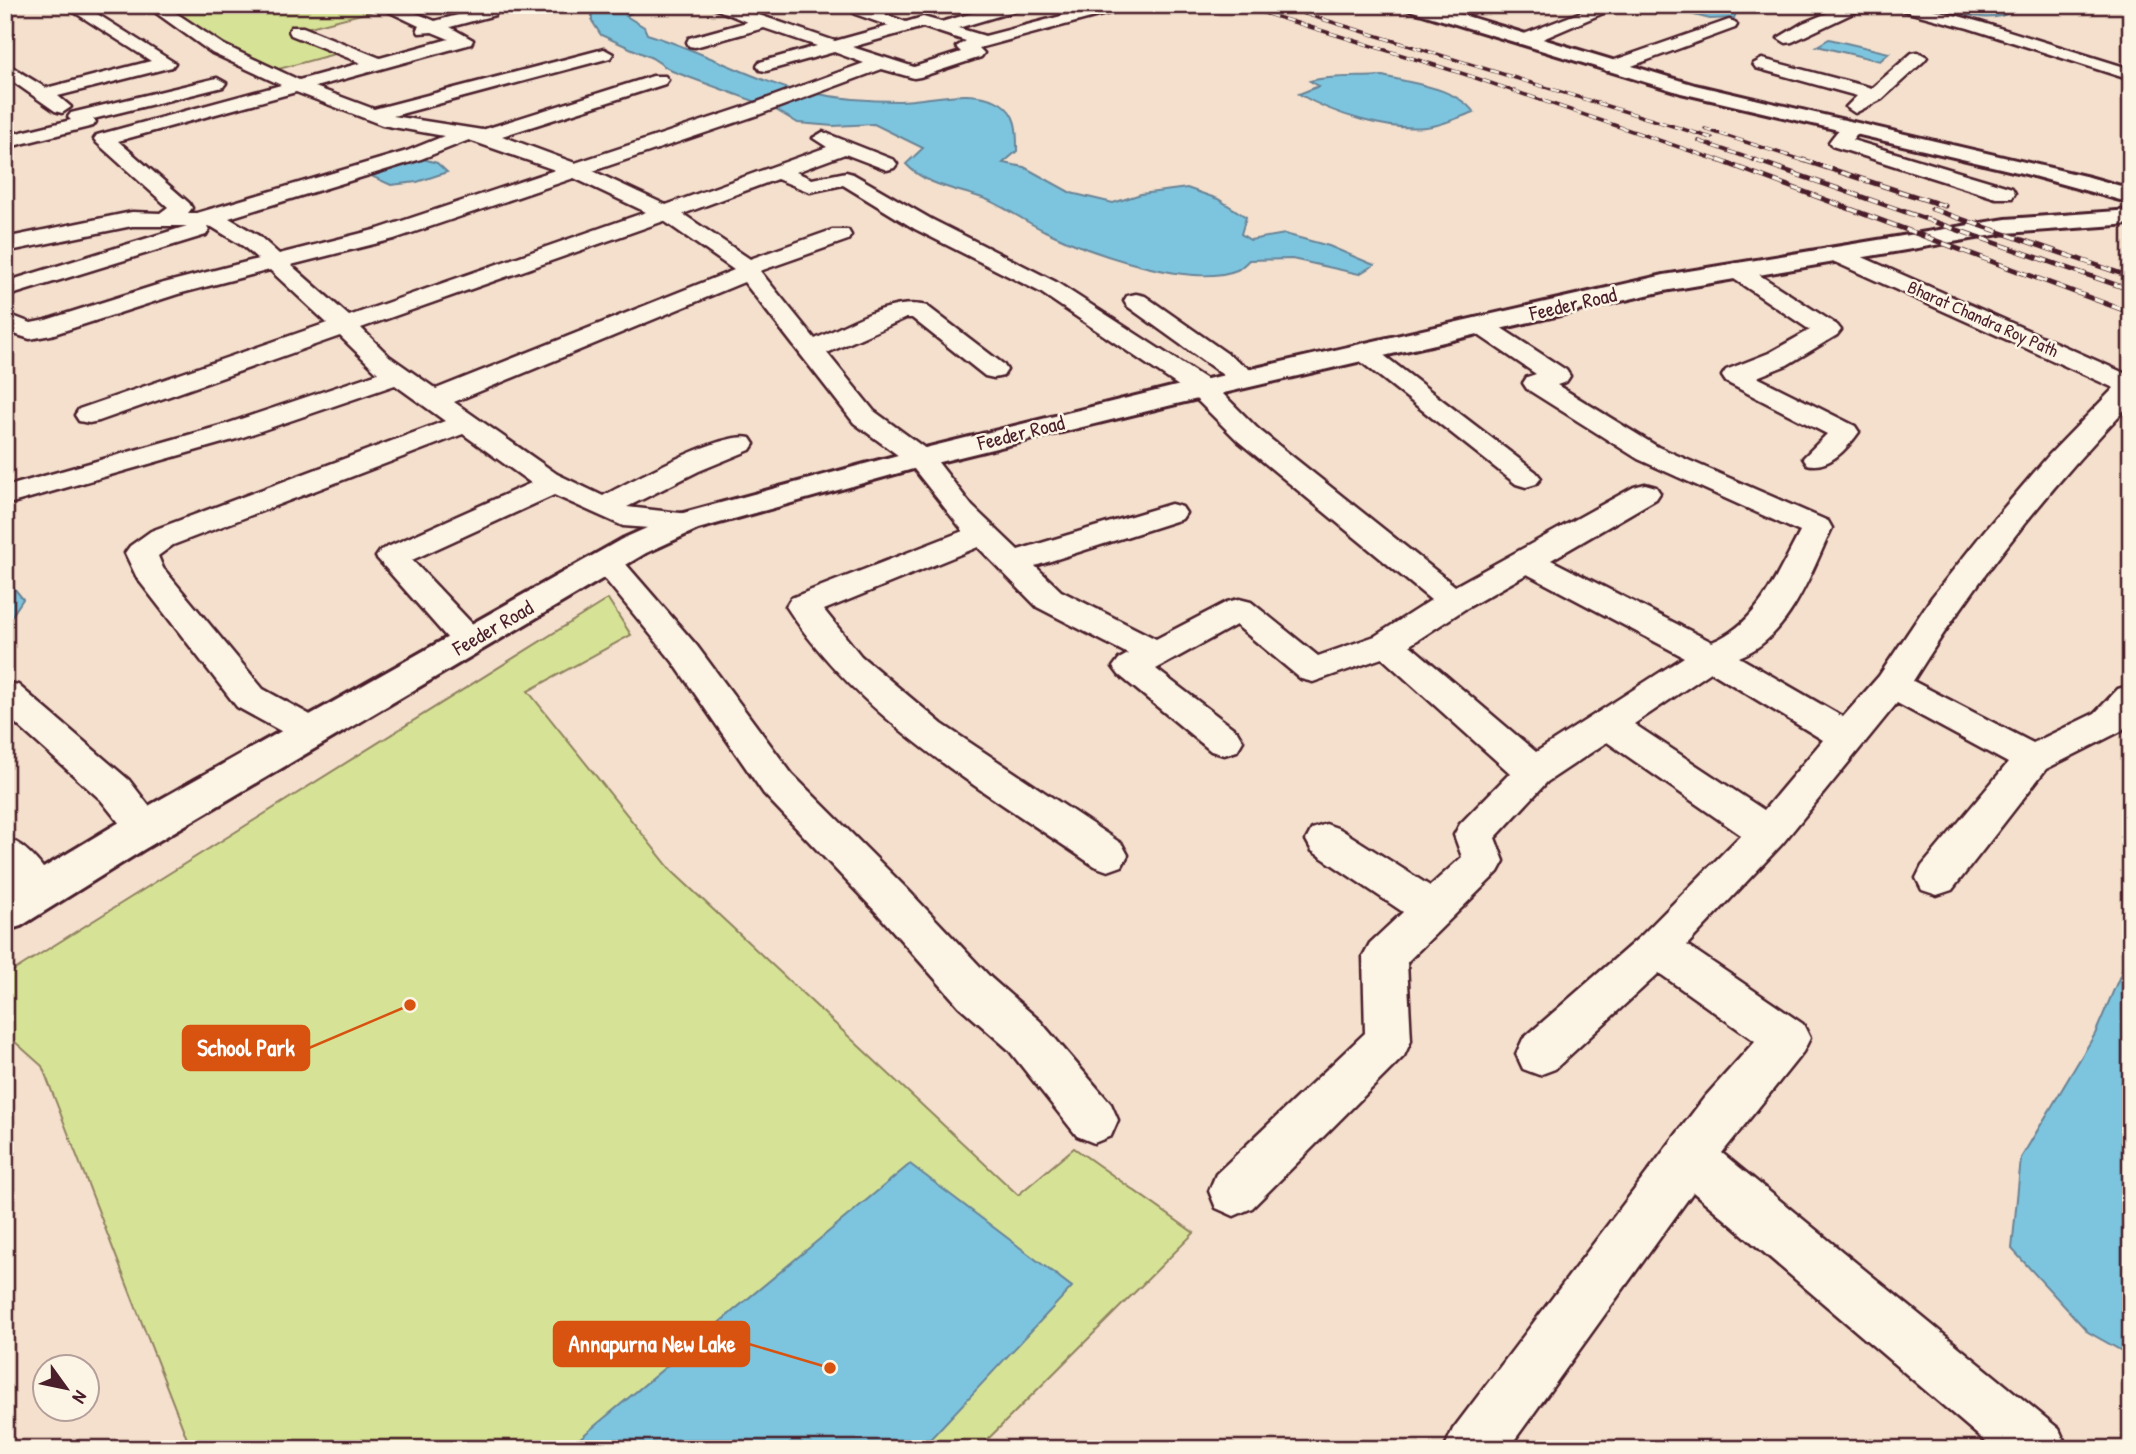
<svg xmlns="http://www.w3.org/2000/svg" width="2136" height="1454" font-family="'Patrick Hand',sans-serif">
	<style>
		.green { fill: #d6e396; stroke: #908160; stroke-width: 2 }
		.water { fill: #7dc5de; stroke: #698396; stroke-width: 2 }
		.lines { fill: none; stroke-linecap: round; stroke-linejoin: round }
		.street-casing { stroke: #4a1f2b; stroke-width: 5 }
		.secondary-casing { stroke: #4a1f2b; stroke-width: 6 }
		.primary-casing { stroke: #4a1f2b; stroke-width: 6 }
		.street { fill: #fcf5e5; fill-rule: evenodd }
		.secondary { fill: #fcf5e5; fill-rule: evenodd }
		.primary { fill: #fcf5e5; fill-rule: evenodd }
		.rail-far1-casing { stroke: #4a1f2b; stroke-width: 3.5 }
		.rail-casing { stroke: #4a1f2b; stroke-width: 5 }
		.rail-far1 { stroke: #fcf5e5; stroke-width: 2.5; stroke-dasharray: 8; stroke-linecap: butt }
		.rail { stroke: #fcf5e5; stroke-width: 3.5; stroke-dasharray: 10; stroke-linecap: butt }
		.labels { text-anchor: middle; stroke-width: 5; stroke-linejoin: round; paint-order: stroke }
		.far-street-label { font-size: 18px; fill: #4a1f2b; stroke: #fcf5e5 }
		.street-label { font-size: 21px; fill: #4a1f2b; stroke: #fcf5e5 }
		.leader { fill: none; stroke: #d8530f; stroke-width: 2.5 }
		.callout-dot { fill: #d8530f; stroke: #fcf5e5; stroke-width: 2.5 }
		.callout { fill: #d8530f; stroke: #d8530f; stroke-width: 2.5 }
		.callout-label { font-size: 23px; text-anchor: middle; font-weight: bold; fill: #fff }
	</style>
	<rect width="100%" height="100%" fill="#f4e0cd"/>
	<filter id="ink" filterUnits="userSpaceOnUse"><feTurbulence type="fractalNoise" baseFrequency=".0143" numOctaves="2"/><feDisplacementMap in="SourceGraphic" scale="14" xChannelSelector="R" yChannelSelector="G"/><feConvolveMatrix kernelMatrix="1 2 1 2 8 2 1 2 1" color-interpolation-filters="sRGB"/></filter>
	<g filter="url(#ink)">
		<g class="green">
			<path d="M 166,5 L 373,5 L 381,9 L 294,31 L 342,52 L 275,70 L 232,52 Z"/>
			<path d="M 608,599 L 631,635 L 528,691 L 672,871 L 1018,1195 L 1074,1148 L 1194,1233 L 978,1449 L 191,1449 L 42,1066 L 5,1033 L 5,976 Z"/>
		</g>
		<g class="water">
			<path d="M 584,5 L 645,5 L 626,16 L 644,27 L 647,34 C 696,49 740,73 789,89 L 759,103 L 672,71 L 652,58 L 601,35 L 592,21 L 592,10 Z"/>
			<path d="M 1655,5 L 1711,5 L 1736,13 L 1734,18 L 1710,19 Z"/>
			<path d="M 1928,5 L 2013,5 L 2014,9 C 1994,28 1952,10 1928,5 Z"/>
			<path d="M 1829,39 L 1889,53 L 1880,61 L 1817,46 Z"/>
			<path d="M 1383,76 C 1413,84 1454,87 1474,112 C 1459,117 1442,126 1426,127 C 1387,131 1333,114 1299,94 L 1319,86 L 1310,81 C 1333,75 1359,78 1383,76 Z"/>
			<path d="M 813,93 C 841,99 870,101 899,101 C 930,101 971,86 1000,103 C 1018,114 1017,133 1017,151 L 1003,163 L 1024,167 L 1071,193 L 1113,203 L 1141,194 L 1187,188 L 1218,199 L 1246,217 L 1241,234 L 1250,240 L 1285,234 L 1329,246 L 1374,265 L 1359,274 L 1292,259 L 1249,260 C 1246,263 1241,268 1237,270 C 1192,289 1088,252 1045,231 C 1026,222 1008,209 988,200 C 960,189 927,187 906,164 L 923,148 L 874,124 L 833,126 L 798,123 L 771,107 Z"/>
			<path d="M 423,159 L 437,163 L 447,172 L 417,182 L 391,185 L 371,176 Z"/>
			<path d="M 5,577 L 23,599 L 5,626 Z"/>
			<path d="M 2131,950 L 2131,1356 L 2088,1332 L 2012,1249 L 2021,1158 L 2095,1034 Z"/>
			<path d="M 910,1164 L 1072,1287 L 921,1449 L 567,1449 Z"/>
		</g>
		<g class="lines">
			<g class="street-casing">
				<g id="street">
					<path d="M 63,5 L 83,5 L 175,63 L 172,67 L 58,96 L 71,107 L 62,113 L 55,111 L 5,76 L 5,63 L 46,88 L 151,61 Z"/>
					<path d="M 145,5 L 164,5 L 224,45 L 299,80 L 361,63 L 291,35 L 289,31 L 291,27 L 303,27 L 380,58 L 449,39 L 432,32 L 419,33 L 417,29 L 419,26 L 375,5 L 397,5 L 435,21 L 473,11 L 462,5 C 474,5 489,3 497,12 L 495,15 L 450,27 L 473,40 L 471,44 L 315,87 L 374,109 L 604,49 L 613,54 L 610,58 L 393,116 L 482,130 L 653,76 L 665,76 L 668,80 L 665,84 L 502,136 L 575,163 L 744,107 L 864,63 L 834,52 L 766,71 L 760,70 L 757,66 L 760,62 L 817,46 L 764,28 L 695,47 L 689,46 L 687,42 L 689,38 L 747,22 L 706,5 L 730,5 L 835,41 L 889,26 L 855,14 L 853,11 L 859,5 L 879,5 L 874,10 L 906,22 L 923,17 L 941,22 L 1001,5 L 1027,5 L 1025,8 L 958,28 L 985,36 L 1103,5 L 1113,6 L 1115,9 L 1113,12 L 979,48 L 984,53 L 981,57 L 920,77 L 914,78 L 882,69 L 758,115 L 593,171 L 666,205 L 827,147 L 813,138 L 823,132 L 894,160 L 897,164 L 894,168 L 887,170 L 845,154 L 796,172 L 812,179 L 846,172 L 853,174 L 931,219 L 1056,282 L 1212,383 L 1258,429 L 1455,586 L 1634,487 L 1645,484 L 1656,487 L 1660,493 L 1656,499 L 1551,560 L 1712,642 C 1759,623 1777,574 1800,532 L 1638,459 L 1527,389 L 1523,383 L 1527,377 L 1536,374 L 1471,330 L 1467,325 L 1471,320 L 1480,317 L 1489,320 L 1566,370 L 1570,376 L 1566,382 L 1557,385 L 1658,447 L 1828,521 L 1832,528 C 1810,574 1790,637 1739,657 L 1843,717 L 1879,676 L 1932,597 L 1985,530 L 2049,455 L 2114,388 L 1826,258 L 1822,253 L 1826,248 L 1842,248 L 2131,376 L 2131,403 C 2048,489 1976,580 1913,681 L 2033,743 L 2095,713 L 2118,689 L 2131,685 L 2131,721 L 2121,731 L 2046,769 L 1952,890 L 1937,895 L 1922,890 L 1916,878 L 1922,866 L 2008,763 L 1897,703 L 1782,844 L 1687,945 L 1803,1024 L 1810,1038 L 1803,1052 L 1722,1153 L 2059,1429 L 2068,1449 L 1994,1449 L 1693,1192 L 1508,1449 L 1444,1449 L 1453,1429 L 1672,1140 L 1704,1098 L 1755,1041 L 1659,973 L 1555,1069 L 1539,1075 L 1523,1069 L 1516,1054 L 1523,1039 L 1642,935 L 1741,835 L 1607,742 L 1547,782 L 1495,838 L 1504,861 L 1498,872 L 1407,962 L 1411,1041 L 1404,1056 L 1252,1208 L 1234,1216 L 1216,1208 L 1209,1191 L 1216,1174 L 1365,1033 L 1363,956 L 1370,943 L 1403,912 L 1312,851 L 1306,840 L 1312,829 L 1326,824 L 1340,829 L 1430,886 L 1462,857 L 1454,835 L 1460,824 L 1510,773 L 1382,658 L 1313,682 L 1301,679 L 1236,625 L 1156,669 L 1237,731 L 1243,741 L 1237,751 L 1224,755 L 1211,751 L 1119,675 L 1113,667 L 1119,659 L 1128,654 L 1037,607 L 978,547 L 824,610 L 861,656 L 942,724 L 1122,844 L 1128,855 L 1122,866 L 1108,871 L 1094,866 C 985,791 859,720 786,606 L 791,598 L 963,531 L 910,464 L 854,423 L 744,282 L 454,402 L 557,474 L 603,496 C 632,481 722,431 750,438 L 754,444 L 750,450 L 699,471 L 627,507 L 698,515 L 702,522 L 698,529 L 687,531 L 623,526 L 554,495 L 412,560 L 481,633 L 486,641 L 481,649 L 469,652 L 457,649 L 376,557 L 381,550 L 531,483 L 463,434 L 173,545 L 158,556 L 163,568 L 263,689 L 325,723 L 330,732 L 325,741 L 312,745 L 299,741 L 237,707 L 137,578 L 125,553 L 130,546 L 151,531 L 445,421 L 395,385 L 240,438 L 5,505 L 5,487 L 220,426 L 378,373 L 340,336 L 99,421 L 89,423 L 79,421 L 75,415 L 79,409 L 327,323 L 270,270 L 178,294 L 51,335 L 30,339 L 5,331 L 5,313 L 31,323 L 46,320 L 160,284 L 258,259 L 243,246 L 212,227 L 207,226 L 209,230 L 206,235 L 5,297 L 5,282 L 187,226 L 132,226 L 5,252 L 5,238 L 132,212 L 160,213 L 168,207 L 97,143 L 94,139 L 97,135 L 281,85 L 212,53 ZM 923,27 L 966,41 L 956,47 L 961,52 L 914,67 L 852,47 ZM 296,92 L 382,125 L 444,136 L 407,151 L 197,213 L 188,213 L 192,208 L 189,203 L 118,141 ZM 469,140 L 555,170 L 378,229 L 279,254 L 259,236 L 229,218 L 421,159 ZM 574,178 L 646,212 L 349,316 L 291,265 L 394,239 ZM 777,179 L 810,192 L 843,185 L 915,229 L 1040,292 L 1192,395 L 1238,441 L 1431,600 L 1375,636 L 1318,656 L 1251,602 L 1239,599 L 1227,602 L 1156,639 L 1061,591 L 1035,566 L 1182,519 L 1186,513 L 1182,507 L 1171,504 L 1018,550 L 972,506 L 930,452 L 874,411 L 827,353 L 906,318 L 912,318 L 985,376 L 994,378 L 1003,376 L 1007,370 L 1003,364 L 927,306 C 890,297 848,325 815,339 L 760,271 L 848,240 L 851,235 L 848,230 L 832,230 L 750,259 L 683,214 ZM 664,221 L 734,270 L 436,389 L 389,356 L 361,328 ZM 1527,574 L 1684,657 L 1536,752 L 1410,645 L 1465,609 ZM 1711,672 L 1823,740 L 1764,810 L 1634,724 Z"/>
					<path d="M 1599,5 L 1622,5 L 1531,44 L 1519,44 L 1517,40 L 1519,36 Z"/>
					<path d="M 1847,5 L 1870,5 L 1792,42 L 1786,43 L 1778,38 L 1803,23 Z"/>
					<path d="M 1891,5 L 1918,5 L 1980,22 L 2131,69 L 2131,80 L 1968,28 L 1893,8 Z"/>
					<path d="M 1729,20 L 1735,22 L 1737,25 L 1735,28 L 1618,71 L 1606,71 L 1603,67 L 1606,63 Z"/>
					<path d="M 1918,52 L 1927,57 L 1924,61 L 1882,99 L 1855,113 L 1846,107 L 1857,96 L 1756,68 L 1753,64 L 1762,59 L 1872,88 L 1912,53 Z"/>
					<path d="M 217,78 L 226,83 L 223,87 L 93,119 L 96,122 L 93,126 L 5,148 L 5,136 L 71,120 L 68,117 L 71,113 Z"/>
					<path d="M 1851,122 L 1861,128 L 1852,140 L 2012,188 L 2015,193 L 2012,198 L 1996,198 L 1832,146 L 1829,142 C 1835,134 1841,125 1851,122 Z"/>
					<path d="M 1736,263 L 1744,265 L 1837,325 L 1841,330 L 1837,335 L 1787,365 L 1757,377 L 1855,426 L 1859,432 C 1847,449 1828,470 1807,464 L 1803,458 L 1827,434 L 1726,382 L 1722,376 L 1726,370 L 1769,353 L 1810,330 L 1728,275 L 1724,270 L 1728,265 Z"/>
					<path d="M 1136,294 L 1145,296 L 1255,373 L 1259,379 L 1255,385 L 1246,387 L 1237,385 L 1127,306 L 1124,301 L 1127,296 Z"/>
					<path d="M 1364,344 L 1373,347 L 1536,472 L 1541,478 L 1536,484 L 1526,487 L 1516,484 L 1355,357 L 1351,352 L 1355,347 Z"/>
					<path d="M 607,552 L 618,555 L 697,646 L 792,774 L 907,889 L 991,978 L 1040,1021 L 1111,1104 L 1118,1120 L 1111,1136 L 1094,1143 L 1077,1136 L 1008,1049 L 959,1006 L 877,913 L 764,794 L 673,662 L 591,562 L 596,555 Z"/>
					<path d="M 5,682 L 18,685 L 129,780 L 166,828 L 160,839 L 146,843 L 132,839 L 101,800 L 5,714 Z"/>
					<path d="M 5,837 C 28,845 48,872 59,893 L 53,905 L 38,910 L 23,905 L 5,882 Z"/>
				</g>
			</g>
			<g class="secondary-casing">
				<path id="secondary" d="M 2131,210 L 2131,224 L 2006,233 L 1664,291 L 1172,405 L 931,464 L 698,529 L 646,553 L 143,850 L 21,926 L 5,931 L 5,891 L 113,826 L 622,539 L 676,515 L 909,452 L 1172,387 L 1664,275 L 2006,219 Z"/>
			</g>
			<g class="primary-casing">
				<path id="primary" d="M 1404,5 L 1430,5 L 1695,85 L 2089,177 L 2131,189 L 2131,203 L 2026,174 L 1681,93 L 1406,9 Z"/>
			</g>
			<use href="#street" class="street"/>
			<use href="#secondary" class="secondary"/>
			<use href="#primary" class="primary"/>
			<g class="rail-far1-casing">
				<g id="rail-far1">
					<path d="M 1238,5 L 1464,74 L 1723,162"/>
					<path d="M 1276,5 L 1712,138"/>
					<path d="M 1705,129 L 1808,162"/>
					<path d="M 1699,141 L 1760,162"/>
				</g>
			</g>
			<g class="rail-casing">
				<g id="rail">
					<path d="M 1718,160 L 2131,313"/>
					<path d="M 1755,160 L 2131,290"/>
					<path d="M 1803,160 L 1945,206"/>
					<path d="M 1932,209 L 2131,277"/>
				</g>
			</g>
			<use href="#rail-far1" class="rail-far1"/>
			<use href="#rail" class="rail"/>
		</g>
	</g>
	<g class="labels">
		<g class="far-street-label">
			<text transform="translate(1983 319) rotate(24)" y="6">Bharat Chandra Roy Path</text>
		</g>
		<g class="street-label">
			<text transform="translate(1573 304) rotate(-13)" y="7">Feeder Road</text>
			<text transform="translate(1021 433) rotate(-14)" y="7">Feeder Road</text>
			<text transform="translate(493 628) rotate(-30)" y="7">Feeder Road</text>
		</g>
	</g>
	<path class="leader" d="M410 1005L309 1048M830 1368L749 1344"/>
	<g class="callout-dot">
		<circle cx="410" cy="1005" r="7"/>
		<circle cx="830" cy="1368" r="7"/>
	</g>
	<g class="callout">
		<rect x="183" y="1026" width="126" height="44" rx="7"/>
		<rect x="554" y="1322" width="195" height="44" rx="7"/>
	</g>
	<g class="callout-label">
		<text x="246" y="1056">School Park</text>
		<text x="652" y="1352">Annapurna New Lake</text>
	</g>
	<rect width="2136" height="1454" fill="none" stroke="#fcf5e5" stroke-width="28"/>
	<rect x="14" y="14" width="2108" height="1426" fill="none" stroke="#4a1f2b" stroke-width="2.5" filter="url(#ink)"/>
	<g transform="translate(66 1388) rotate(123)"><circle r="33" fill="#fcf5e5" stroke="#b59f9b" stroke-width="2"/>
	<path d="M0-5L12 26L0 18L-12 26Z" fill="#4a1f2b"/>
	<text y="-10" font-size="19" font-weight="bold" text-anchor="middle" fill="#4a1f2b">N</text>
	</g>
</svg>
